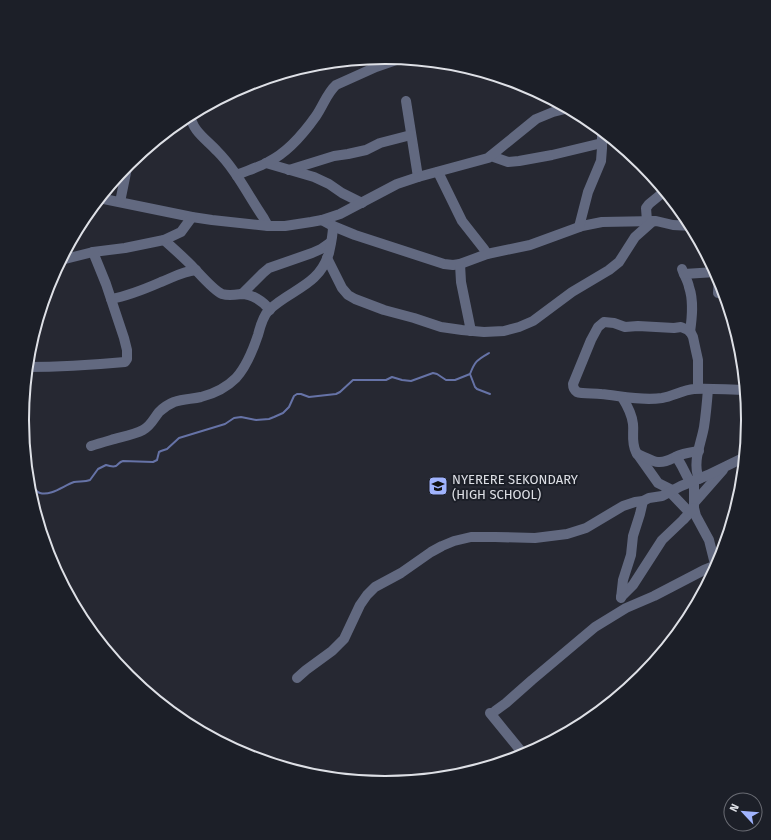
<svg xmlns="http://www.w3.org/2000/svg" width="771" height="840" font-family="'Fira Sans',sans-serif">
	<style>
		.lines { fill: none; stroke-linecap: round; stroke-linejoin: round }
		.stream { stroke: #6673a7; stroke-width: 2 }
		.minor { stroke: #626980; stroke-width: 10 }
		.labels { text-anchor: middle; stroke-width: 4; stroke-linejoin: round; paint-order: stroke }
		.poi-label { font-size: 13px; fill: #dee0e6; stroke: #1c1f28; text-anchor: start }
		.rim { fill: none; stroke: #dee0e6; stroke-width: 2 }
	</style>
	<rect width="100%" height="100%" fill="#262832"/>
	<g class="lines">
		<g class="stream">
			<path d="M 489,353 C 477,360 475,361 470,374 L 475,387 L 477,389 L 490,394"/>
			<path d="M 28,483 C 34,485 35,492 40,493 C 51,496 63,486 74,482 C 79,481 85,482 90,480 L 98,469 L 106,465 C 109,466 113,467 116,466 C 119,464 119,462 123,461 L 153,462 L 157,460 L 159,452 L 161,451 L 167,449 L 179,438 L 225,424 L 234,418 L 241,417 L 256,420 L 269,419 L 274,417 L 283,413 L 289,407 L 294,396 L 297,394 L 301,394 L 309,397 L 336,394 L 340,392 L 353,380 L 386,380 L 392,377 L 402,380 L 411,381 L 433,373 L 437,374 L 446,380 L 455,380 L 470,374"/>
		</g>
		<g class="minor">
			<path d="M 455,63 L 474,69"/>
			<path d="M 406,101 L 418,177"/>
			<path d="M 190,114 C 192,131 206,139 217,151 C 236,170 248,195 263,217 L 268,226"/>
			<path d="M 491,156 L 508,162 L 519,161 L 552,155 L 602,143"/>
			<path d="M 266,163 L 314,177 L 329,184 L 342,193 L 362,203"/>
			<path d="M 289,170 L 334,156 L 348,154 L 366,150 L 380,143 L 411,135"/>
			<path d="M 438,172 L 462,221 L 484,249 L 487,254"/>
			<path d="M 237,176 L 239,174 C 249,170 259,167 268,162 C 287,153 304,133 316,116 C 323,106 327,93 336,85 L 376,67 L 402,58"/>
			<path d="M 99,198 L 192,217 L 212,220 L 268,226 L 285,226 L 311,222 L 322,220 L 340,214 L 397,184 L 418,177 L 488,158 L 536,119 L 553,112 L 569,108"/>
			<path d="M 120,202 L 128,163"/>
			<path d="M 322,220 L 333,226 L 355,235 L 444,264 L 453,265 L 460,264 L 487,254 L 530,245 L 582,226 L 602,222 L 656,221 L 673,225 L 692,226"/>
			<path d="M 647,221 L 646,208 L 649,204 L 660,195"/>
			<path d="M 579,227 L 588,192 L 601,161 L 602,148 L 602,129"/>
			<path d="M 164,240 C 173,248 182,256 191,265 C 199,273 213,290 222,294 C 229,296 234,295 241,294 C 252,294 263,301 270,310"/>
			<path d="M 327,258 L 342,288 L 348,295 L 355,299 L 384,310 L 414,318 L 441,327 L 462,330 L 484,332 L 504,331 L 519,327 L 533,321 L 572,292 L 609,270 L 619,262 L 635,237 L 653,221"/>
			<path d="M 61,260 L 93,252 L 125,248 L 164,240 L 181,232 L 192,217"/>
			<path d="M 460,264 L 461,282 L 471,331"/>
			<path d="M 682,269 C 684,275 688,281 689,287 C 694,301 692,318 690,332"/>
			<path d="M 684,274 L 716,272"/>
			<path d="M 718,293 L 719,277"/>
			<path d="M 242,294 L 263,273 L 269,268 L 312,253 L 321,249 L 331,242"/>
			<path d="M 111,299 C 128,296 145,289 161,282 C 174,277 181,272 196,270"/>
			<path d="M 27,367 C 60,367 92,365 125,362 L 127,359 L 127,350 L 124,338 L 106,284 L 93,252"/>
			<path d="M 698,389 L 698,360 L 696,351 L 693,337 L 691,333 L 688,330 L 681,327 L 674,328 L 638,326 L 625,327 L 614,323 L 604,322 L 598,327 L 591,340 L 573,384 C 573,388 574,390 577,392 C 582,394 595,393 601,394 C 621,396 642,401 662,398 C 673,396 683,390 694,389 C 711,388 729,390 746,390"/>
			<path d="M 622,397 C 627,405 632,414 633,424 C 634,434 631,442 636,452 L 658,483 L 672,490"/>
			<path d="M 91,446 C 97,444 104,442 111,440 C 121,437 133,435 143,430 C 151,426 154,418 159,412 C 163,408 169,404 174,402 C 183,399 192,399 201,397 C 213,394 227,387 236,378 C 246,367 253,350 258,335 C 260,327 263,316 269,310 C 291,289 319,286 329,253 C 331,244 333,235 333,226"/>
			<path d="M 637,454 C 644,456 652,462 658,462 C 667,463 672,458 680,455 C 686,453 692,452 699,451"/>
			<path d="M 676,457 C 682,464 685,474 691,483"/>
			<path d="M 699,479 C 692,462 701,444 704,427 C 706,414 707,402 708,389"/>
			<path d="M 694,481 L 694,508 L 696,516 L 709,540 L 716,568"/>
			<path d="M 670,492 L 690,513"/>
			<path d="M 694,503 L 723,470"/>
			<path d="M 621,597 L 633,585 L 662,540 L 683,520 L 694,508"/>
			<path d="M 621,598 L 623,580 L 631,555 L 633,536 L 640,514 L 643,501"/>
			<path d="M 297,678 L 306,670 L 332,651 L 344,639 L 360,605 L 367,595 L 375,587 L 401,573 L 431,552 L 442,546 L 454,541 L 471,537 L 495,537 L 535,538 L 567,534 L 586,528 L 623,506 L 635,502 L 643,501 L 649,498 L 662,496 L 681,486 L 708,475 L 745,457"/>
			<path d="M 495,711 L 506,703 L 532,680 L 595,627 L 626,608 L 654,596 L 704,570 L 719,564"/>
			<path d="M 490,713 L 525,756"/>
		</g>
	</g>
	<defs>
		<g id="school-square" transform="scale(1)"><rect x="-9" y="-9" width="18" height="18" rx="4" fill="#a0b3fd" stroke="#1c1f28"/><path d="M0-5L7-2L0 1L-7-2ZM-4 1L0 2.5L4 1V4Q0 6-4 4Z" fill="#111"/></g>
	</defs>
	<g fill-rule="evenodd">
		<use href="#school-square" x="438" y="486"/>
	</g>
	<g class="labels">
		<g class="poi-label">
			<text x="452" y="484">NYERERE SEKONDARY<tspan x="452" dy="15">(HIGH SCHOOL)</tspan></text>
		</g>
	</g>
	<path d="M0 0H771V840H0ZM29 420a356 356 0 1 1 712 0a356 356 0 1 1-712 0Z" fill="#1c1f28" fill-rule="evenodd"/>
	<path class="rim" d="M29 420a356 356 0 1 1 712 0a356 356 0 1 1-712 0Z"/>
	<g transform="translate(743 812) rotate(296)"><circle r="19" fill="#1c1f28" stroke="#6a6c74"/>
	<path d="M0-3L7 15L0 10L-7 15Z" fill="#a0b3fd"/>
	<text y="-6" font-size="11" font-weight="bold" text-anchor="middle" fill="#dee0e6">N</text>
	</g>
</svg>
